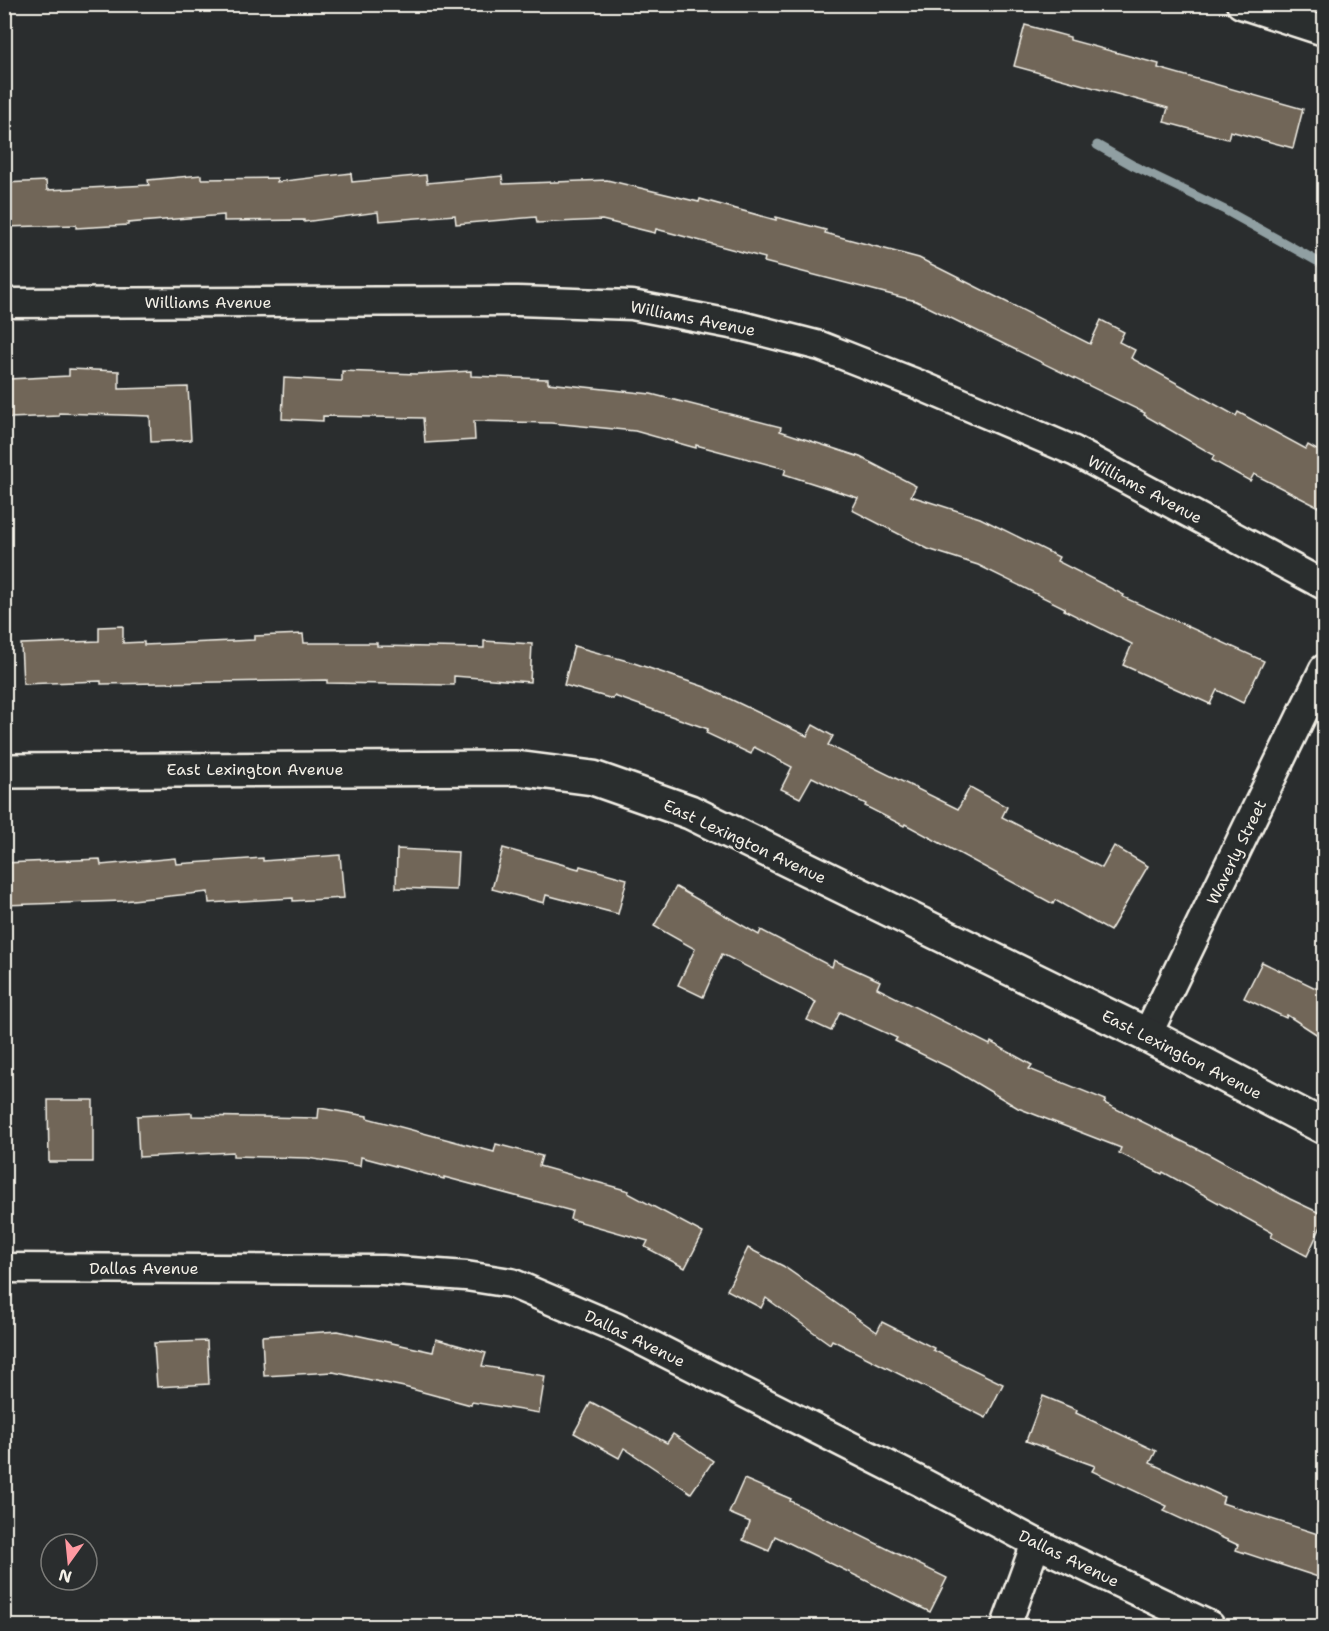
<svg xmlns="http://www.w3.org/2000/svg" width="1329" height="1631" font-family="'Shantell Sans',sans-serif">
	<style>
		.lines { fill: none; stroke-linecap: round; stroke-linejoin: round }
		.stream { stroke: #909fa2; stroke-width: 9 }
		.building { fill: #716658; stroke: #f4f1e8; stroke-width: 1.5 }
		.minor-casing { stroke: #f4f1e8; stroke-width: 33 }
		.secondary-casing { stroke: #f4f1e8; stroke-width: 38 }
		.minor { stroke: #2a2d2e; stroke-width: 28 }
		.secondary { stroke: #2a2d2e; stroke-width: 33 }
		.labels { text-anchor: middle; stroke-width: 5; stroke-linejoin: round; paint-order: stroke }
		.street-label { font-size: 16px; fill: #f4f1e8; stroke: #2a2d2e }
	</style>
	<rect width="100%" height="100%" fill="#2a2d2e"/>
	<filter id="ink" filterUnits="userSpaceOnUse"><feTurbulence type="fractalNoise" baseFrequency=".0167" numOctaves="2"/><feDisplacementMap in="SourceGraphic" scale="12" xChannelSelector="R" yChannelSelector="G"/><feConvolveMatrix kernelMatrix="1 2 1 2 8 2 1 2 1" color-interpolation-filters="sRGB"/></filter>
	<g filter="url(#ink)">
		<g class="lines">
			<path class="stream" d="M 1097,145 L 1134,166 L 1225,210 L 1324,265"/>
		</g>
		<g class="building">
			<path d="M 1025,25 L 1070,37 L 1070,40 L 1159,64 L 1158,68 L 1303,109 L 1293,148 L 1230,131 L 1228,139 L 1164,122 L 1168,108 L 1014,66 Z"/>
			<path d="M 351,173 L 352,182 L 426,175 L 427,183 L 502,176 L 503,184 L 607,180 L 699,202 L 700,199 L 776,220 L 776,217 L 826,230 L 825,233 L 919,258 L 1090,344 L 1101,320 L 1124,332 L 1119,342 L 1135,350 L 1131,358 L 1236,416 L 1238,412 L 1306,449 L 1308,445 L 1324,454 L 1324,510 L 1254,474 L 1250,481 L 1212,460 L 1214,455 L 1144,415 L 1145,413 L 916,301 L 764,262 L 765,258 L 656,229 L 655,233 L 602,220 L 537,223 L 536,217 L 456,224 L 455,215 L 379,221 L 378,212 L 304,222 L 304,220 L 224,221 L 224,215 L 128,223 L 128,225 L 76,228 L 76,225 L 4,227 L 4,183 L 46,181 L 47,190 L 149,185 L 148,180 L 201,175 L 201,179 L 277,178 L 277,182 Z"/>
			<path d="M 69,369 L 119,371 L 119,389 L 188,387 L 191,440 L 151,442 L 150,416 L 59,413 L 59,416 L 9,418 L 8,379 L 69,376 Z"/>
			<path d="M 342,371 L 416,374 L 471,371 L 471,376 L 548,379 L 548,383 L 651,394 L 781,427 L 780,431 L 860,457 L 916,486 L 911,496 L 980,518 L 1059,557 L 1057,561 L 1124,595 L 1123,597 L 1264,661 L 1243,703 L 1217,690 L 1210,704 L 1123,665 L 1132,644 L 1064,610 L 1065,608 L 978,565 L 928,549 L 852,510 L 858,498 L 784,474 L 786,469 L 696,445 L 696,448 L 635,431 L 551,423 L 474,421 L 475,440 L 425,443 L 423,418 L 323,416 L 323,421 L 282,419 L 284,378 L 342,381 Z"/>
			<path d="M 123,626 L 123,643 L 144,642 L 144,645 L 254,640 L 254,636 L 303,634 L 304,643 L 377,643 L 377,646 L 484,648 L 484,641 L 532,644 L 530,682 L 454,676 L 454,685 L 327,683 L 327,680 L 101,684 L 101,681 L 23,684 L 21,644 L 99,641 L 99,627 Z"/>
			<path d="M 574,646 L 631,662 L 705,687 L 807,736 L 813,725 L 833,736 L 828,745 L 958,809 L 970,787 L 1007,807 L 1002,817 L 1102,868 L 1114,846 L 1148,866 L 1110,931 L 1055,900 L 1053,904 L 905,824 L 904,826 L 865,806 L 866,804 L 812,777 L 800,798 L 781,789 L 792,767 L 754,747 L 751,754 L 706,733 L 708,729 L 614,696 L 613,699 L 564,685 Z"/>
			<path d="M 503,848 L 579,869 L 580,866 L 627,879 L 618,914 L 546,895 L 544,903 L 492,889 Z"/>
			<path d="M 397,849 L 458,852 L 456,890 L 396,888 Z"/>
			<path d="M 340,855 L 344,898 L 293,901 L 293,898 L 209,903 L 208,892 L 123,901 L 4,905 L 4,863 L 100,859 L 101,865 L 175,858 L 176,864 L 263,858 L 263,861 Z"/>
			<path d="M 676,887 L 759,935 L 761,930 L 832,967 L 834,960 L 880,981 L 877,988 L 990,1045 L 991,1042 L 1032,1065 L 1029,1069 L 1106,1100 L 1104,1103 L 1210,1155 L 1290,1199 L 1324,1215 L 1324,1220 L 1307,1256 L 1271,1237 L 1273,1233 L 1163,1172 L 1162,1174 L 1119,1153 L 1121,1148 L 1018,1108 L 954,1070 L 895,1041 L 897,1038 L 840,1012 L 831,1031 L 807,1020 L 816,1002 L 722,954 L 703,997 L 678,985 L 695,949 L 654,926 Z"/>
			<path d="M 1262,962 L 1324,992 L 1324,1039 L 1287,1015 L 1286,1018 L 1244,998 Z"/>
			<path d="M 48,1100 L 93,1100 L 93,1162 L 49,1162 Z"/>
			<path d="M 319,1108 L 367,1116 L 367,1118 L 494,1152 L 496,1144 L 542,1156 L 539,1166 L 629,1191 L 628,1193 L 703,1233 L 685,1268 L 645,1247 L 648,1241 L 570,1219 L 572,1211 L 444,1177 L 444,1179 L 361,1157 L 360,1166 L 307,1158 L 233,1156 L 233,1152 L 139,1157 L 137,1116 L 192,1113 L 192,1116 L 318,1118 Z"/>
			<path d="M 748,1248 L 783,1266 L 877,1332 L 882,1322 L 934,1348 L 933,1350 L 1003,1384 L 986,1418 L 832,1340 L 830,1344 L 766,1298 L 761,1308 L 727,1290 Z"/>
			<path d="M 338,1331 L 433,1352 L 436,1339 L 486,1353 L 482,1366 L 545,1376 L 539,1413 L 472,1402 L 471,1405 L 404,1387 L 333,1372 L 264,1376 L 262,1336 Z"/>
			<path d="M 207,1341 L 209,1384 L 157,1387 L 154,1343 Z"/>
			<path d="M 1043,1396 L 1077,1410 L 1076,1413 L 1156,1451 L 1150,1463 L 1224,1497 L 1222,1503 L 1324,1536 L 1324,1579 L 1236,1550 L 1238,1545 L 1164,1511 L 1167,1506 L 1092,1471 L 1095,1466 L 1026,1441 Z"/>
			<path d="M 591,1402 L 667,1443 L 673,1434 L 713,1461 L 691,1493 L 624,1448 L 619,1458 L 574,1433 Z"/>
			<path d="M 744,1479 L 791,1499 L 790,1501 L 947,1578 L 930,1612 L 775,1536 L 769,1551 L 743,1540 L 750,1522 L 729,1513 Z"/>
		</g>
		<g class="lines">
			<g class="minor-casing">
				<g id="minor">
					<path d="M 1241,4 L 1324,31"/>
					<path d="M 4,303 L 518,301 L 632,305 L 741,326 L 820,346 L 917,384 L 1074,451 L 1324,585"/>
					<path d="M 1147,1035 L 1324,669"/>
					<path d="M 4,1268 L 383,1270 L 466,1276 L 511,1283 L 617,1328 L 921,1482 L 1036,1543 L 1210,1626"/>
					<path d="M 1006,1626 L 1036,1543"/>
				</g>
			</g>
			<g class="secondary-casing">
				<path id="secondary" d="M 4,771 L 516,768 L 593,778 L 690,812 L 1147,1035 L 1324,1127"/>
			</g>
			<use href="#minor" class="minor"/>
			<use href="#secondary" class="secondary"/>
		</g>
	</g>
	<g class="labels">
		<g class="street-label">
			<text x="208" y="308">Williams Avenue</text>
			<text transform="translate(693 318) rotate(11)" y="6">Williams Avenue</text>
			<text transform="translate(1145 489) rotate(28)" y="6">Williams Avenue</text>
			<text x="255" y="775">East Lexington Avenue</text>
			<text transform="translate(745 841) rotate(25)" y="6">East Lexington Avenue</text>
			<text transform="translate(1236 852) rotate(-64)" y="6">Waverly Street</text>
			<text transform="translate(1182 1054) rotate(27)" y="6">East Lexington Avenue</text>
			<text x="144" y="1274">Dallas Avenue</text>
			<text transform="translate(635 1338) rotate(26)" y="6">Dallas Avenue</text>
			<text transform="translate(1069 1558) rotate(26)" y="6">Dallas Avenue</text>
		</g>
	</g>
	<rect width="1329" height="1631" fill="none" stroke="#2a2d2e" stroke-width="24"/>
	<rect x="12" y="12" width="1305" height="1607" fill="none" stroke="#f4f1e8" stroke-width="2" filter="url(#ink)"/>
	<g transform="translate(69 1562) rotate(195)"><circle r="28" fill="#2a2d2e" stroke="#7b7b78" stroke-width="1.5"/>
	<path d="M0-4.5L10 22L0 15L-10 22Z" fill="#ff9aa2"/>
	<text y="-9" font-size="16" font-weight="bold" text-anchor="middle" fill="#f4f1e8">N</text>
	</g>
</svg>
